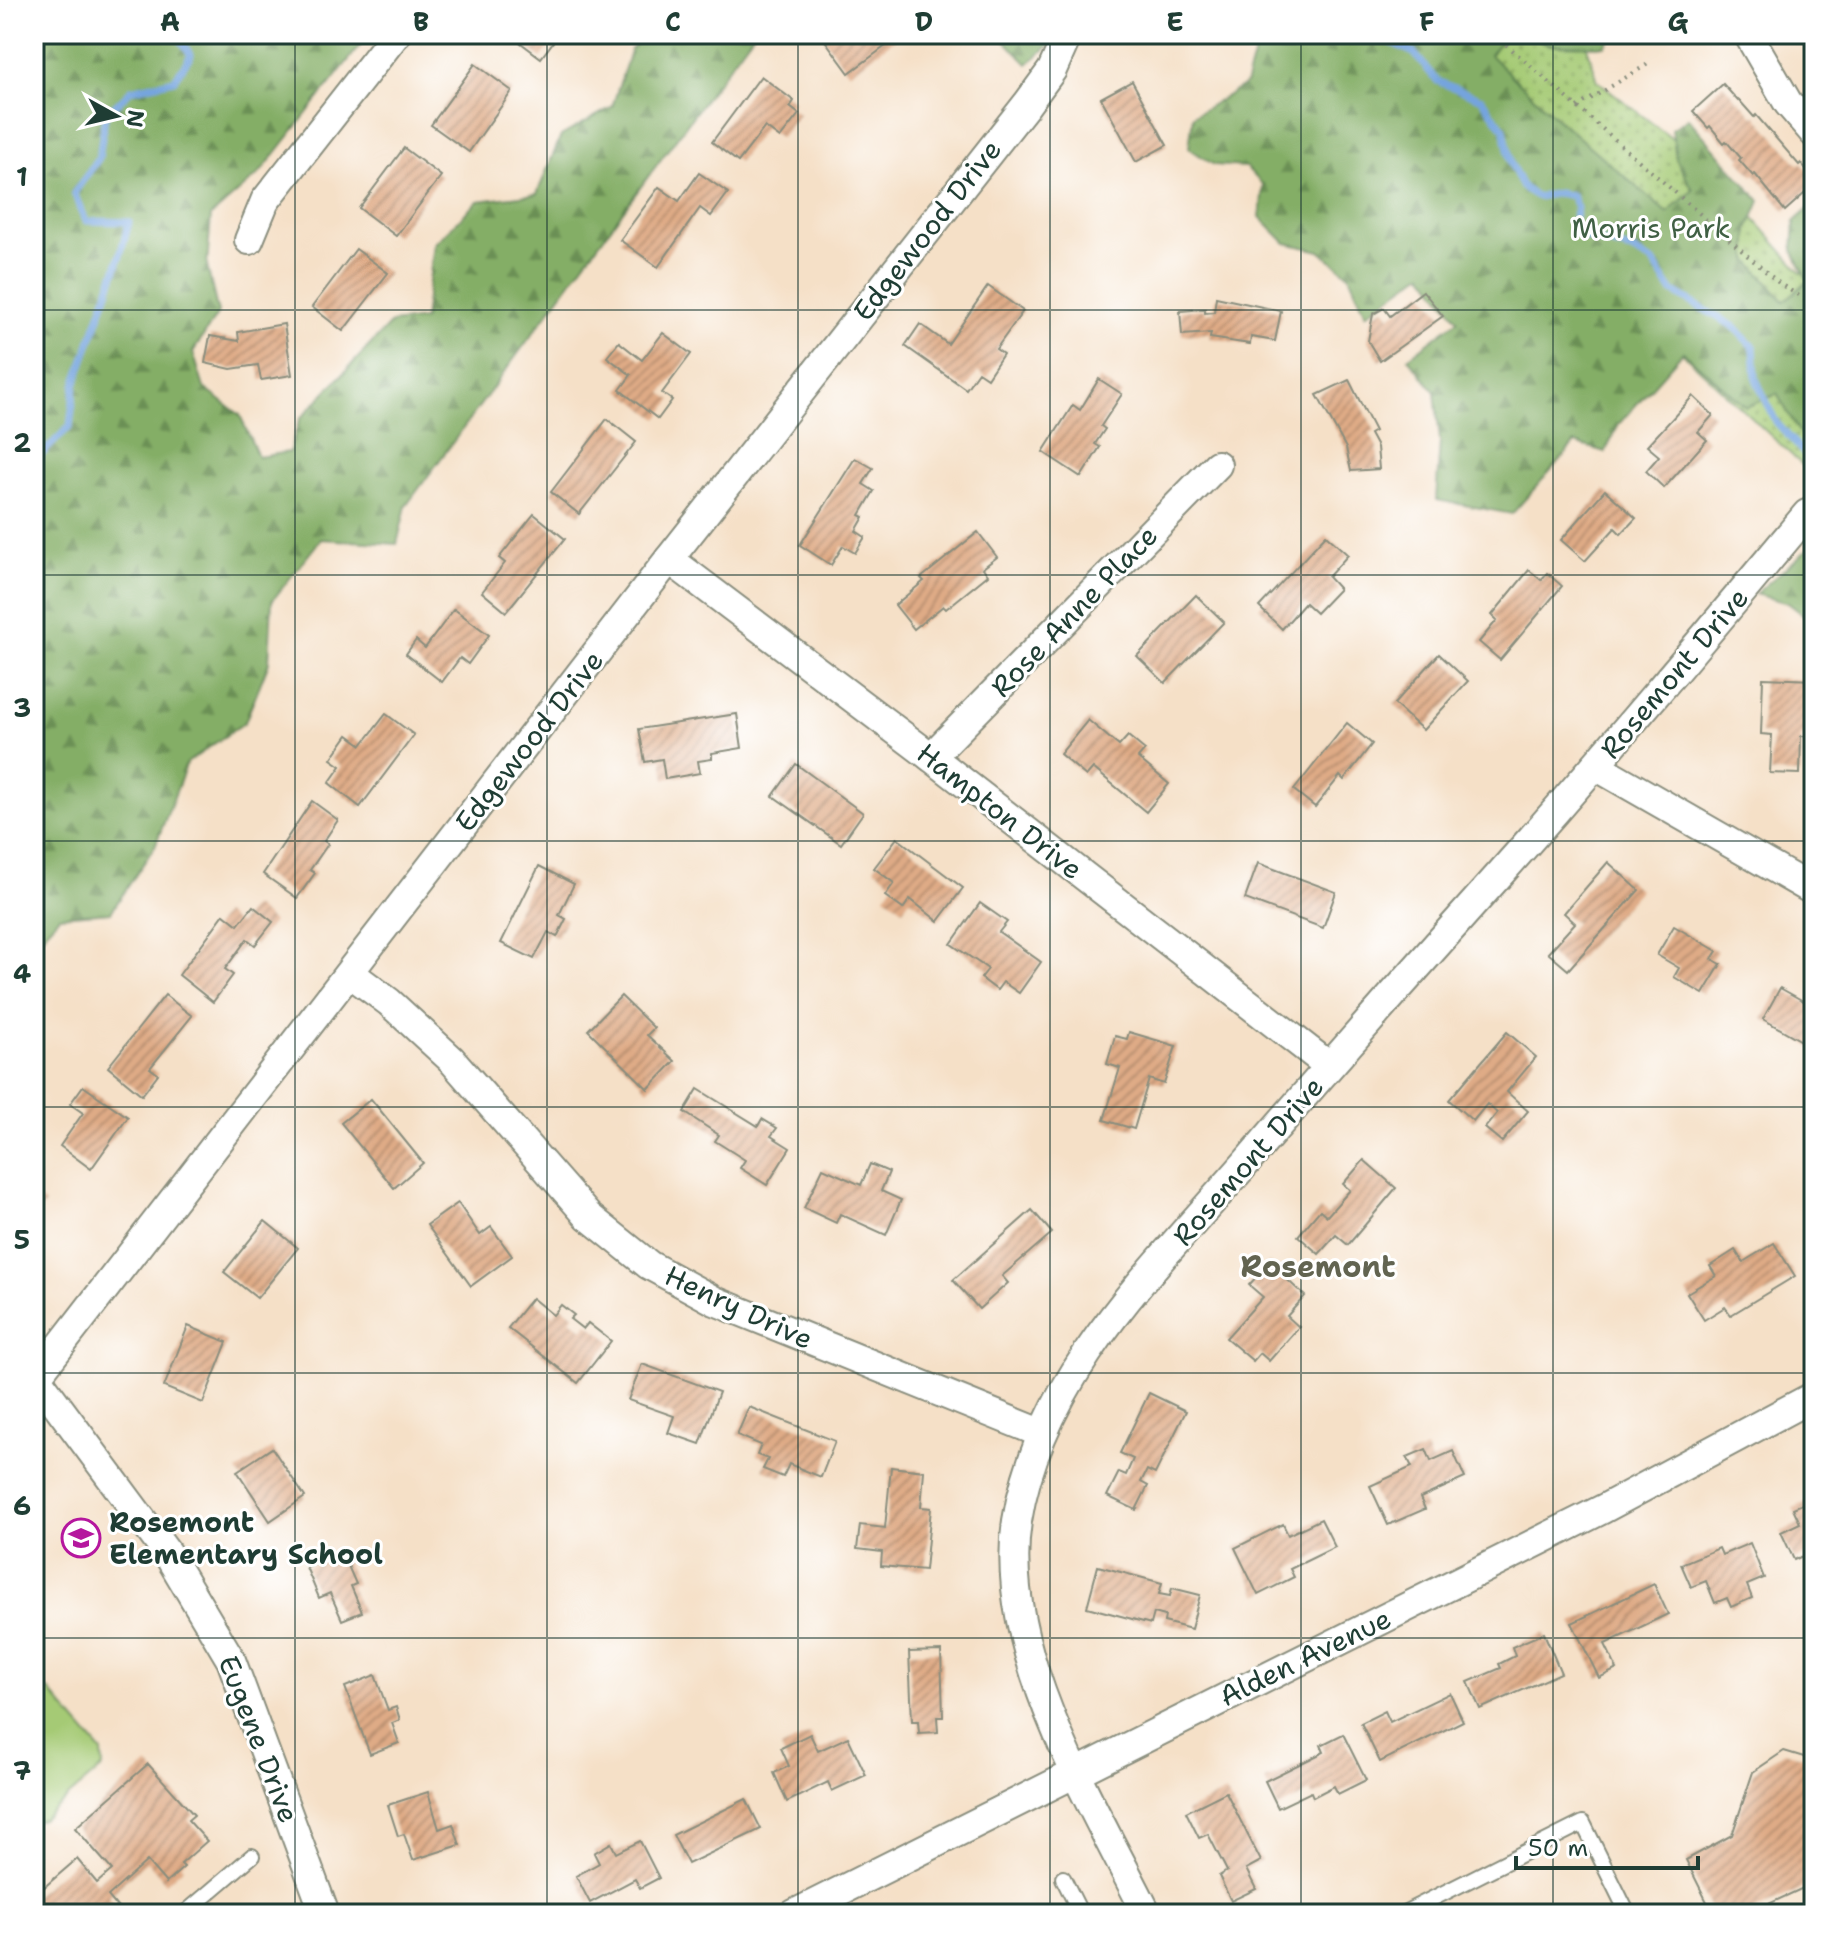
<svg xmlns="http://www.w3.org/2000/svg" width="1848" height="1948" font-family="'Shantell Sans',sans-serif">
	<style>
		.grass { fill: url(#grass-dots); stroke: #628454; stroke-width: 2 }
		.forest { fill: url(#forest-firs); stroke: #52764d; stroke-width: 2 }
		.garden { fill: #a5ca74; stroke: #628454; stroke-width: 2 }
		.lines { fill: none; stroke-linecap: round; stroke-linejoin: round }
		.stream { stroke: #74a4de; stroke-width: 7 }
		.building { fill: url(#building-hatch) }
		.lane-casing { stroke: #8a8e7e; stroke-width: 18 }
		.street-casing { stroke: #8a8e7e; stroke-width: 32 }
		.path { stroke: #8a8e7e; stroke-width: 4; stroke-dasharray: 2 6; stroke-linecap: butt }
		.lane { stroke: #fff; stroke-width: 14 }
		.street { stroke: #fff; stroke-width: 28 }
		.grid { fill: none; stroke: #1f3d34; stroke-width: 2; stroke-opacity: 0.55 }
		.labels { text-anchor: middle; stroke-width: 6; stroke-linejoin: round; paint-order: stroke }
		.park-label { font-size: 28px; fill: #406044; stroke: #fff }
		.street-label { font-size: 28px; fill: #1f3d34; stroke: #fff }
		.poi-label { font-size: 28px; font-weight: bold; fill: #1f3d34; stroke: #fff; text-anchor: start }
		.neighbourhood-label { font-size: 30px; font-weight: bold; fill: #626451; stroke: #fff }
		.neatline { fill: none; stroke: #1f3d34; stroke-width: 3 }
		.grid-label { font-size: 26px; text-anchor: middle; font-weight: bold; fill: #1f3d34 }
	</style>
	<defs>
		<pattern id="grass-dots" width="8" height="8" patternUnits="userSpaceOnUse" patternTransform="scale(2)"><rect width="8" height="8" fill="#a5ca74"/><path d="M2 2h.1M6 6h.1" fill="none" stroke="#86a560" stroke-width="1.8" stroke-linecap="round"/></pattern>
		<pattern id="forest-firs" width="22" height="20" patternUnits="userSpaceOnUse" patternTransform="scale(2)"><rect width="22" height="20" fill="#84ae66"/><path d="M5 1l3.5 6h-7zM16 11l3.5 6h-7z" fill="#6b8f55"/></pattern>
		<pattern id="building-hatch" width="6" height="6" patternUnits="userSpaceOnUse" patternTransform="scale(2)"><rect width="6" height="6" fill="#dfab86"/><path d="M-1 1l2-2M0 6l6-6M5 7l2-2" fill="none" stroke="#b48c6e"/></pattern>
	</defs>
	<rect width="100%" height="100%" fill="#fff"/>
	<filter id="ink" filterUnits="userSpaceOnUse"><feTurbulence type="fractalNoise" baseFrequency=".0125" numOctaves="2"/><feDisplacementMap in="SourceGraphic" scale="16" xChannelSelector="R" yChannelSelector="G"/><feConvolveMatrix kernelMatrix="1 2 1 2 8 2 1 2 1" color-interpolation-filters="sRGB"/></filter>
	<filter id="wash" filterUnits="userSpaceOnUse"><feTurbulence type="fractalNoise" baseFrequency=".006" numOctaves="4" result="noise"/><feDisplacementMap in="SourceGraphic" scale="32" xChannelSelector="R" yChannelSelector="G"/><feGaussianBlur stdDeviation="1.8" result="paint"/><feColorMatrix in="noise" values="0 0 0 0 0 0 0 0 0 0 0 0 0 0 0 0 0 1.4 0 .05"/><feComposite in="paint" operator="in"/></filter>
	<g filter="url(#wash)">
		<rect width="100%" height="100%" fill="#f5e0c7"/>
		<path class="grass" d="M 1274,34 L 1583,34 L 1598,81 L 1708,167 L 1802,273 L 1814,263 L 1814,476 L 1651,324 Z"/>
		<g class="forest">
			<path d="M 34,34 L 369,34 L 260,173 L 211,216 L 207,266 L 218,313 L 193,352 L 204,388 L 240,415 L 258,457 L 289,452 L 300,419 L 391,323 L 424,319 L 434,244 L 478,201 L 537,194 L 561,136 L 612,107 L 631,49 L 648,34 L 753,34 L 406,506 L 397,544 L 321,539 L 272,601 L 269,662 L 245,722 L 187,763 L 155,846 L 111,912 L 59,916 L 34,946 Z"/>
			<path d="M 998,34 L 1062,34 L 1028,64 Z"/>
			<path d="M 1257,34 L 1506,34 L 1490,55 L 1554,116 L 1667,213 L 1693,190 L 1676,159 L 1672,129 L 1688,118 L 1760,201 L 1748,229 L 1748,260 L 1784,301 L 1808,281 L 1793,250 L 1795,221 L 1814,204 L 1814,449 L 1805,442 L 1777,394 L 1746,407 L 1683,352 L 1619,424 L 1605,452 L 1575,443 L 1512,514 L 1436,500 L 1440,441 L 1435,392 L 1408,358 L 1458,320 L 1423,273 L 1366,314 L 1349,275 L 1320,251 L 1286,243 L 1260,217 L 1263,185 L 1246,167 L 1214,165 L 1189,148 L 1193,116 L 1245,85 L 1258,39 Z"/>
			<path d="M 1525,34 L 1613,34 L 1605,46 L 1551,45 Z"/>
			<path d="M 1814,544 L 1814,623 L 1788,603 L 1755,594 Z"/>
		</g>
		<path class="garden" d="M 34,1683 L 49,1690 L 102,1752 L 103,1767 L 42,1819 L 34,1821 Z"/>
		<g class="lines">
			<g class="stream">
				<path d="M 1372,34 L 1414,53 L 1437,81 L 1482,99 L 1504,129 L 1511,164 L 1523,188 L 1538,197 L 1558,193 L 1572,196 L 1577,208 L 1573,223 L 1581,236 L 1631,250 L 1653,262 L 1672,291 L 1733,326 L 1754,348 L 1756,379 L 1776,422 L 1814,465"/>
				<path d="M 34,474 L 41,455 L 70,426 L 75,385 L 118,263 L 129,222 L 86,221 L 74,193 L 99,158 L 105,116 L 131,90 L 174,80 L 191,55 L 177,34"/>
			</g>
		</g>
		<g id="blocks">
			<g class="building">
				<path d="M 509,34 L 559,34 L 541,58 Z"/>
				<path d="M 831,34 L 902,34 L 849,73 L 824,39 Z"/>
				<path d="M 475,64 L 512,91 L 469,152 L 431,125 Z"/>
				<path d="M 761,76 L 794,101 L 790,107 L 799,114 L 780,138 L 765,127 L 738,162 L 712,142 Z"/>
				<path d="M 1132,81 L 1167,145 L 1136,162 L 1101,98 Z"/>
				<path d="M 1723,84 L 1738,101 L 1739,100 L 1754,117 L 1756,115 L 1799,165 L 1801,163 L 1814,178 L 1814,185 L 1785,211 L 1755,174 L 1753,176 L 1739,160 L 1741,158 L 1726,141 L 1724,143 L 1710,126 L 1708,128 L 1693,111 Z"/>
				<path d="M 404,148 L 441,176 L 396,236 L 359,208 Z"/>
				<path d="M 699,173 L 728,193 L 711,216 L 700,208 L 658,267 L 620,240 L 659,187 L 679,201 Z"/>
				<path d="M 356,249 L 388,273 L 343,331 L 312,307 Z"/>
				<path d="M 988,286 L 1023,311 L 996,349 L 1003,354 L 987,378 L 978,372 L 966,389 L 905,346 L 920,324 L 948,344 Z"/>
				<path d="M 1423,291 L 1443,316 L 1380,361 L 1368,341 L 1373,314 L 1384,308 L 1390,316 Z"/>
				<path d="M 1216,297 L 1281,311 L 1275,341 L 1251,337 L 1250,344 L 1210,338 L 1211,333 L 1182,335 L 1180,311 L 1205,309 L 1205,313 L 1214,312 Z"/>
				<path d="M 284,324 L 292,375 L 261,380 L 258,365 L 231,369 L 205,363 L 210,336 L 239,341 L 238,332 Z"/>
				<path d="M 663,333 L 691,354 L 662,393 L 672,400 L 658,419 L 620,390 L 631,375 L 607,357 L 619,342 L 642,360 Z"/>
				<path d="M 1099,379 L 1122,394 L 1101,426 L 1105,429 L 1095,444 L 1100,447 L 1081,477 L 1043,452 L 1073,405 L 1080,410 Z"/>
				<path d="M 1349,380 L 1375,431 L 1370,434 L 1377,447 L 1379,469 L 1351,471 L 1346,448 L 1317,395 Z"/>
				<path d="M 1693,396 L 1713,415 L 1698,432 L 1707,440 L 1664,488 L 1646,471 L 1659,456 L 1647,446 Z"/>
				<path d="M 607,419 L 636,442 L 579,514 L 551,492 Z"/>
				<path d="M 855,458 L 873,468 L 863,484 L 874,491 L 860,515 L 864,517 L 856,531 L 865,537 L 855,553 L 843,546 L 831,565 L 800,545 Z"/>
				<path d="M 1605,490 L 1636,518 L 1621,534 L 1615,528 L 1585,561 L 1561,540 Z"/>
				<path d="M 534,514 L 565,539 L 506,612 L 482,592 L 505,563 L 499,558 Z"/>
				<path d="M 978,532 L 997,557 L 983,568 L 988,575 L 946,609 L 943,606 L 914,629 L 895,605 L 924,581 L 921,578 Z"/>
				<path d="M 1326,535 L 1348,555 L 1328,577 L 1339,589 L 1316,613 L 1305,603 L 1282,629 L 1259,607 Z"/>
				<path d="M 1529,570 L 1541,580 L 1547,573 L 1562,586 L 1500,660 L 1479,642 L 1497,620 L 1492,615 Z"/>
				<path d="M 1196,595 L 1224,622 L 1165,683 L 1137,656 Z"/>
				<path d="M 454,609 L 489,635 L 468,664 L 460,658 L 442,682 L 406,654 L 416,640 L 425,648 Z"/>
				<path d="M 1439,654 L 1468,681 L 1423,730 L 1394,704 Z"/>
				<path d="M 1763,678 L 1814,680 L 1814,736 L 1801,736 L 1800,774 L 1770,773 L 1772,735 L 1761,734 Z"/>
				<path d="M 386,714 L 414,735 L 360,807 L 329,783 L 341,766 L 331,759 L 348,735 L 362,745 Z"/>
				<path d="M 737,714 L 742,748 L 712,753 L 712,759 L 698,761 L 700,773 L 665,779 L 662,759 L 645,762 L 639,729 Z"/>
				<path d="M 1088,720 L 1119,746 L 1128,736 L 1145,750 L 1138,758 L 1169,784 L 1146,812 L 1093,768 L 1086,776 L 1060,754 Z"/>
				<path d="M 1347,723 L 1372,744 L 1344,780 L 1340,776 L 1315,807 L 1294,790 Z"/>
				<path d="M 796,764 L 863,813 L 841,844 L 773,796 Z"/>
				<path d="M 312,801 L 338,820 L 324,841 L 328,844 L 310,870 L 315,873 L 297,898 L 263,874 Z"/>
				<path d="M 897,838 L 963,888 L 938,921 L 910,899 L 903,909 L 885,896 L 894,883 L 874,868 Z"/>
				<path d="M 1608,862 L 1639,890 L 1568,970 L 1548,953 L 1575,923 L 1564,913 Z"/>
				<path d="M 1258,863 L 1336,892 L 1323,928 L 1245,899 Z"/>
				<path d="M 539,866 L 574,884 L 559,915 L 566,919 L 557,937 L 548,932 L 534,959 L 501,943 Z"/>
				<path d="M 980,903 L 1007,922 L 999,932 L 1041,962 L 1019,993 L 1003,982 L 997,990 L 981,978 L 988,969 L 951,944 Z"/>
				<path d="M 253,906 L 273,922 L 255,945 L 247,939 L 225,969 L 233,975 L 213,1002 L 179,975 L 224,914 L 238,925 Z"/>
				<path d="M 1674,926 L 1717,951 L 1712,959 L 1721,964 L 1703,994 L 1674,977 L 1679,968 L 1657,955 Z"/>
				<path d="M 1780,988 L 1814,1007 L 1814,1048 L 1763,1019 Z"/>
				<path d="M 165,995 L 192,1016 L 150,1068 L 158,1074 L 142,1095 L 108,1067 Z"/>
				<path d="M 621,996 L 654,1028 L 647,1035 L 675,1061 L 648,1089 L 588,1030 Z"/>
				<path d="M 1129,1032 L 1176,1046 L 1164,1084 L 1149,1079 L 1134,1129 L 1104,1120 L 1120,1068 L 1107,1064 L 1115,1036 L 1127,1039 Z"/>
				<path d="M 1507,1032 L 1536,1057 L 1507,1092 L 1528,1111 L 1502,1142 L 1485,1128 L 1497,1113 L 1487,1104 L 1473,1121 L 1449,1100 Z"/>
				<path d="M 83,1086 L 128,1117 L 91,1169 L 60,1146 L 83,1113 L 70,1104 Z"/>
				<path d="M 698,1089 L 758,1126 L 762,1119 L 777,1128 L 771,1136 L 790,1148 L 767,1185 L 740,1168 L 745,1160 L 715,1141 L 719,1135 L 684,1112 Z"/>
				<path d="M 371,1099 L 423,1163 L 394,1188 L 341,1123 Z"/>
				<path d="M 1364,1160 L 1396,1188 L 1348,1245 L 1336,1235 L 1319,1254 L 1298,1236 L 1320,1210 L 1327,1216 L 1350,1190 L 1343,1184 Z"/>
				<path d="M 870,1164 L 889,1172 L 881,1191 L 901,1200 L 886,1235 L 840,1214 L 836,1223 L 804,1208 L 823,1168 L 861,1185 Z"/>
				<path d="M 34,1194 L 45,1204 L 34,1218 Z"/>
				<path d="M 458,1203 L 480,1235 L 491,1227 L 512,1256 L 471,1286 L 427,1225 Z"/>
				<path d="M 1032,1210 L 1052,1233 L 1002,1276 L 1008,1283 L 979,1309 L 953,1280 Z"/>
				<path d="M 265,1221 L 298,1248 L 257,1298 L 224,1272 Z"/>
				<path d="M 1774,1243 L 1795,1276 L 1731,1315 L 1725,1307 L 1704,1320 L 1687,1293 L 1716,1276 L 1710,1266 L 1735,1250 L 1743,1262 Z"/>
				<path d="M 1269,1263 L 1305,1296 L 1287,1316 L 1299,1327 L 1269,1361 L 1260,1353 L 1253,1361 L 1226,1338 L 1263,1297 L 1249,1285 Z"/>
				<path d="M 532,1298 L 553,1315 L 561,1305 L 574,1315 L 570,1319 L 583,1329 L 588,1323 L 611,1341 L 578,1383 L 508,1328 Z"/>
				<path d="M 188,1326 L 227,1342 L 203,1403 L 164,1387 Z"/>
				<path d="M 642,1364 L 719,1392 L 700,1444 L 668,1433 L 674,1416 L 628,1400 Z"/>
				<path d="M 1149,1393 L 1186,1411 L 1155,1474 L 1147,1470 L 1141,1482 L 1148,1486 L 1136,1510 L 1107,1496 L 1119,1472 L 1126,1475 L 1133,1459 L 1120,1453 Z"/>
				<path d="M 749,1407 L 835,1441 L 821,1477 L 789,1464 L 783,1477 L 763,1469 L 768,1459 L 757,1455 L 761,1445 L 737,1435 Z"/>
				<path d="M 272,1448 L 305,1497 L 270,1521 L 237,1471 Z"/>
				<path d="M 1426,1449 L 1431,1461 L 1453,1451 L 1465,1478 L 1420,1498 L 1425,1509 L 1388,1525 L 1370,1486 L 1412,1467 L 1407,1457 Z"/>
				<path d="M 891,1467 L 924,1471 L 921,1507 L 931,1508 L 925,1570 L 881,1566 L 882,1552 L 857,1549 L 860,1525 L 885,1528 Z"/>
				<path d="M 1814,1499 L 1814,1551 L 1794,1560 L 1781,1532 L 1800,1523 L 1793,1508 Z"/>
				<path d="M 1321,1519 L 1335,1547 L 1290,1569 L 1294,1577 L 1258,1595 L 1235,1548 L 1283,1524 L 1288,1535 Z"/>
				<path d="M 1750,1543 L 1764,1578 L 1747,1585 L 1752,1598 L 1731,1607 L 1727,1598 L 1715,1603 L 1706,1581 L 1691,1587 L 1681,1564 L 1719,1548 L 1722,1555 Z"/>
				<path d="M 342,1552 L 356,1584 L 351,1586 L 362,1612 L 342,1620 L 330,1593 L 319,1598 L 306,1567 Z"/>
				<path d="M 1098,1566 L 1162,1583 L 1159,1594 L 1170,1596 L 1172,1588 L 1200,1595 L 1191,1629 L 1164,1622 L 1165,1616 L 1154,1613 L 1151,1624 L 1087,1607 Z"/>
				<path d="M 1654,1584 L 1668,1614 L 1605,1644 L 1617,1669 L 1599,1678 L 1572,1623 Z"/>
				<path d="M 1544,1633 L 1561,1673 L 1480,1709 L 1468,1682 L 1501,1668 L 1499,1664 L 1515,1656 L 1512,1647 Z"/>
				<path d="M 941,1651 L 943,1717 L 937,1717 L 938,1732 L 919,1733 L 918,1721 L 912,1721 L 909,1652 Z"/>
				<path d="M 375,1675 L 388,1710 L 396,1707 L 400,1720 L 392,1723 L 399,1743 L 370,1754 L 345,1687 Z"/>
				<path d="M 1450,1693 L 1463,1721 L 1380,1762 L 1361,1723 L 1385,1711 L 1390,1722 Z"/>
				<path d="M 810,1734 L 818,1751 L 848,1737 L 866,1775 L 832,1791 L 828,1782 L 787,1802 L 774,1773 L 789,1766 L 781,1748 Z"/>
				<path d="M 1343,1734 L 1366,1780 L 1338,1794 L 1334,1786 L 1313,1797 L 1311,1792 L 1278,1808 L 1265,1781 L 1324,1752 L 1321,1745 Z"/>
				<path d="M 1784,1751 L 1814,1760 L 1814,1883 L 1747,1914 L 1713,1914 L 1686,1860 L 1732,1835 L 1753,1772 Z"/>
				<path d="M 148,1764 L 194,1815 L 188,1820 L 207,1841 L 181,1864 L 184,1867 L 166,1883 L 147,1861 L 108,1896 L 123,1914 L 34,1914 L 34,1896 L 77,1859 L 97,1883 L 112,1870 L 75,1828 Z"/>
				<path d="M 428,1792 L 439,1829 L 453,1824 L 460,1845 L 413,1860 L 404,1834 L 398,1836 L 388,1805 Z"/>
				<path d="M 1226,1792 L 1261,1861 L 1246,1869 L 1256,1889 L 1231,1901 L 1219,1876 L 1227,1871 L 1208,1834 L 1199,1838 L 1186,1812 Z"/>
				<path d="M 746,1799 L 761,1829 L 688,1864 L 673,1835 Z"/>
				<path d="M 640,1841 L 659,1878 L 640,1888 L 635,1879 L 590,1903 L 576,1876 L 599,1863 L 594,1853 L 611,1843 L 616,1853 Z"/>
				<path d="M 501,1906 L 505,1914 L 484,1914 Z"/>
			</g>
		</g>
	</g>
	<g filter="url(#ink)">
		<use href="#blocks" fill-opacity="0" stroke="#8a8e7e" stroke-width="2"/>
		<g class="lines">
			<g class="lane-casing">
				<g id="lane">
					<path d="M 1063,1878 L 1081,1914"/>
					<path d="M 184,1914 L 252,1856"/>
					<path d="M 1402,1914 L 1583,1823 L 1628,1914"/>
				</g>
			</g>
			<g class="street-casing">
				<g id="street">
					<path d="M 1748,34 L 1788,103 L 1814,133"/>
					<path d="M 249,240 L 265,201 L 396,34"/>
					<path d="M 669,559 L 931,757 L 1329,1066"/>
					<path d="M 931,757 L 1217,465"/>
					<path d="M 1596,766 L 1814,891"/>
					<path d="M 350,973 L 389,1002 L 451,1059 L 588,1216 L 649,1265 L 715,1301 L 1041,1433"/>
					<path d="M 37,1378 L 169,1556 L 231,1660 L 325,1914"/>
					<path d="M 34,1380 L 669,559 L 1027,104 L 1052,70 L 1068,34"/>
					<path d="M 794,1914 L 1603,1509 L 1814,1396"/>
					<path d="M 1147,1914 C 1091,1801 997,1650 1017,1521 C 1040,1376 1153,1270 1245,1164 C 1329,1066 1414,970 1500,874 C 1605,756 1706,635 1807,514"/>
				</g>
			</g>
			<g class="path">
				<path d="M 1494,34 L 1780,284 L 1814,305"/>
				<path d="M 1577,107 L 1648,64"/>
			</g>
			<use href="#lane" class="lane"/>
			<use href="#street" class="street"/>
		</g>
	</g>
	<path class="grid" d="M 295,34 L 295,1914M 547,34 L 547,1914M 798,34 L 798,1914M 1050,34 L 1050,1914M 1301,34 L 1301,1914M 1553,34 L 1553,1914M 34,310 L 1814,310M 34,575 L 1814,575M 34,841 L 1814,841M 34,1107 L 1814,1107M 34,1373 L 1814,1373M 34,1638 L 1814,1638"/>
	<defs>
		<g id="school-ring" transform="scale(2)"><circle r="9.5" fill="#fff" stroke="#b5179e" stroke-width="1.5"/><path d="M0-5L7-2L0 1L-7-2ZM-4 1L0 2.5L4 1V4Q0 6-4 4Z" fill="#b5179e"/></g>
	</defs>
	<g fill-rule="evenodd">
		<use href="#school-ring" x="81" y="1538"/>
	</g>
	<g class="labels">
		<g class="park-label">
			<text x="1651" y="238">Morris Park</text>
		</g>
		<g class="street-label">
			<text transform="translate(927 230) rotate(-52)" y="10">Edgewood Drive</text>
			<text transform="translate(1074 611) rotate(-46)" y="10">Rose Anne Place</text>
			<text transform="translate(1674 673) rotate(-50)" y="10">Rosemont Drive</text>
			<text transform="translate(529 741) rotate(-52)" y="10">Edgewood Drive</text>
			<text transform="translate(1000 811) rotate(38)" y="10">Hampton Drive</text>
			<text transform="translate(1248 1161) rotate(-49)" y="10">Rosemont Drive</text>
			<text transform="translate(739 1307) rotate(25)" y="10">Henry Drive</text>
			<text transform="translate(1305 1657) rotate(-26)" y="10">Alden Avenue</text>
			<text transform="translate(259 1739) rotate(69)" y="10">Eugene Drive</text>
		</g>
		<g class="poi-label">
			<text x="109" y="1532">Rosemont<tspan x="109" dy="32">Elementary School</tspan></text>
		</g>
		<g class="neighbourhood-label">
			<text x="1318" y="1277">Rosemont</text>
		</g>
	</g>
	<rect width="1848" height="1948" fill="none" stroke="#fff" stroke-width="88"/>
	<g transform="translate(116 116) rotate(98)" stroke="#ffffff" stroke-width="6" paint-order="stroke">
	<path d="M0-6L14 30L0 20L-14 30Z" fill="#1f3d34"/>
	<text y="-12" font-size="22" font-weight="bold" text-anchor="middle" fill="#1f3d34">N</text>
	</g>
	<path d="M1516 1856v12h182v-12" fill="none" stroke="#1f3d34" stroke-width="4"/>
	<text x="1528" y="1856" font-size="24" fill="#1f3d34" stroke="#ffffff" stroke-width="6" paint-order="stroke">50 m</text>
	<rect x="44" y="44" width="1760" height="1860" class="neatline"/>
	<g class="grid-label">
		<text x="170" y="31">A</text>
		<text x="421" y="31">B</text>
		<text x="673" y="31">C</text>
		<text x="924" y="31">D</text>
		<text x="1175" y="31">E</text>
		<text x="1427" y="31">F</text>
		<text x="1678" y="31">G</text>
		<text x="22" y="186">1</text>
		<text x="22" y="452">2</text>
		<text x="22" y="717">3</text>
		<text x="22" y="983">4</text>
		<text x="22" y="1249">5</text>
		<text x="22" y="1515">6</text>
		<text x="22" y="1780">7</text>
	</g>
</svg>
